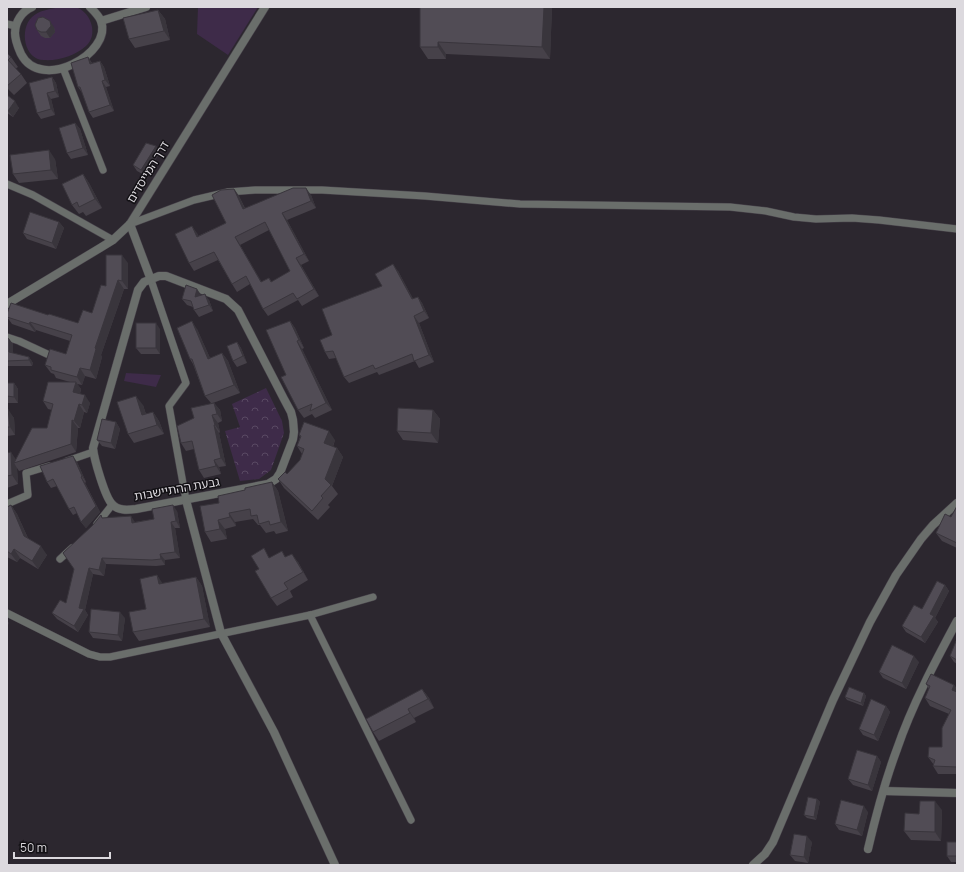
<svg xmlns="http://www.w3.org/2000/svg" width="964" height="872" font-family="Manrope,'Noto Sans Hebrew',sans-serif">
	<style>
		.forest { fill: url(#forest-crowns) }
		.park { fill: #3e2b49 }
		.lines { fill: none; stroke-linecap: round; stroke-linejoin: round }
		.service-casing { stroke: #48434b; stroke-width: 8 }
		.minor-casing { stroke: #48434b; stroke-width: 9 }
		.service { stroke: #6a6e6b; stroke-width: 7 }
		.minor { stroke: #6a6e6b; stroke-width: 8 }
		.wall { fill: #464149; fill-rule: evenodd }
		.shaded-wall { fill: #39353c }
		.building { fill: #514c55; stroke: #39353c; fill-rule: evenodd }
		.labels { text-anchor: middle; stroke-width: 3; stroke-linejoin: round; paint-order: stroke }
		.street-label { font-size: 12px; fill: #dcd9de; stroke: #131115 }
	</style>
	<defs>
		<pattern id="forest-crowns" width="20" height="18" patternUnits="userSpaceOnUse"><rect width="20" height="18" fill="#3e2b49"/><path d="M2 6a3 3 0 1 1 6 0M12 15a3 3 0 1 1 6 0" fill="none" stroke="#594963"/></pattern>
	</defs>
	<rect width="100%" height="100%" fill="#2c272f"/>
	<path class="forest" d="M 266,388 L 282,421 L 284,433 L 271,470 L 259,479 L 240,481 L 225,431 L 240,427 L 232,404 Z"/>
	<g class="park">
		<path d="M 60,7 C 66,7 73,6 78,8 C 92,14 98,36 86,46 C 75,56 58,61 44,60 C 24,60 19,29 32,17 C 39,10 51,9 60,7 Z"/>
		<path d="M 198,7 L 258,7 L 228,55 L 197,34 Z"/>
		<path d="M 126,373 L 161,375 L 156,387 L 124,381 Z"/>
	</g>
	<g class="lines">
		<g class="service-casing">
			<g id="service">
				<path d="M 7,24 L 16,26"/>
				<path d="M 63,68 L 103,170"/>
				<path d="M 7,184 L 33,195 L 113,240"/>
				<path d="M 130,224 L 194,200 L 228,192 L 255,190 L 322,190 L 425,196 L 520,204 L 730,207 L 766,211 L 794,217 L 816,219 L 852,218 L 879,220 L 957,229"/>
				<path d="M 151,280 L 186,383 L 169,406 L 186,500"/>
				<path d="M 7,337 L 19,341 L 47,354"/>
				<path d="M 67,461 L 93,452"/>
				<path d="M 7,504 L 28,495 L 26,473 L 49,466"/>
				<path d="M 97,524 L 112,505"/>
				<path d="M 60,559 L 72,548"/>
				<path d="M 7,613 L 89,654 L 100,657 L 110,657 L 310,615 L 373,597"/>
				<path d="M 310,615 L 411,820"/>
			</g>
		</g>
		<g class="minor-casing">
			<g id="minor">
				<path d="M 32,7 C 22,11 15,22 15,33 C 15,41 18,47 21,54 C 41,93 113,53 101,21 C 99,16 94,11 90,7"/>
				<path d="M 101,21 L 146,7"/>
				<path d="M 130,224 L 151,280"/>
				<path d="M 159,276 L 166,276 L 226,299 L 238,310 L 284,399 L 291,412 L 293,420 L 294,432 L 293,439 L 280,473 L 276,479 L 268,484 L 136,509 C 128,510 118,511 112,504 C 105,497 94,459 93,448 L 138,290 L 144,282 Z"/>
				<path d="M 7,304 L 100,248 L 113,240 L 130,224 L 265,7"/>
				<path d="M 186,500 L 221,633 L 274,732 L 335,865"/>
				<path d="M 884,791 L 957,793"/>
				<path d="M 868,849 C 876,815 885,781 897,749 C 912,705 935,662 957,621"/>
				<path d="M 753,865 L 765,854 L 773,842 L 833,700 L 870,622 L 896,575 L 921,539 L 933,525 L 957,503"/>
			</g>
		</g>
		<use href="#service" class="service"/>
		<use href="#minor" class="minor"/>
	</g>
	<g class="wall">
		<path d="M 420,7 L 552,7 L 550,59 L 446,54 L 446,59 L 428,59 L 420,47 Z"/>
		<path d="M 158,10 L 165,19 L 170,40 L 135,48 L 129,39 Z"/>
		<path d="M 54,27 L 55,32 L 50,38 L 45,38 L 41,36 L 37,30 Z"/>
		<path d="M 7,53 L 11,57 L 18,67 L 15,69 L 21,74 L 27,83 L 14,95 L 7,88 Z"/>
		<path d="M 88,57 L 92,63 L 100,61 L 104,67 L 110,86 L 106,87 L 114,111 L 93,118 L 89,112 L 83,94 L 78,87 Z"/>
		<path d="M 52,77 L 56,83 L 59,97 L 51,99 L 55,115 L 41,119 L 37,113 Z"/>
		<path d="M 7,95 L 19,108 L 13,117 L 7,113 Z"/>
		<path d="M 75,123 L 80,129 L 88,155 L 71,159 L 67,153 Z"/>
		<path d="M 156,146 L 160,152 L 146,176 L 137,171 L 133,165 Z"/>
		<path d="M 55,159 L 58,179 L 19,183 L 13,174 Z"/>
		<path d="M 83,174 L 89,183 L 102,208 L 86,216 L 83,212 L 79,214 L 72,205 Z"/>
		<path d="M 234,189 L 239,196 L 245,208 L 311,195 L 316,208 L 287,220 L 309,261 L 301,265 L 319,296 L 302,306 L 298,300 L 268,316 L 263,309 L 250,284 L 237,292 L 232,284 L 218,260 L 194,271 L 189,263 L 197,233 L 198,236 L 226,223 ZM 269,230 L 290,271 L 272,282 L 269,278 L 261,282 L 240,245 Z"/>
		<path d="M 59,222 L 64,228 L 56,249 L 27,239 L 23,233 Z"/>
		<path d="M 128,263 L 128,289 L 124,289 L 101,355 L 102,357 L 96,379 L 85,376 L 82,385 L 77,384 L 81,389 L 80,394 L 90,403 L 87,413 L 84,412 L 80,428 L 78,428 L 76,452 L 19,471 L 17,468 L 18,484 L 7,488 L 7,453 L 16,460 L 47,428 L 52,410 L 48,409 L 43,401 L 70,382 L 56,378 L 54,374 L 51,373 L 45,365 L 66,354 L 70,341 L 36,330 L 35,332 L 12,324 L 7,317 L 48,315 L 78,323 L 92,313 L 106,286 Z"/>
		<path d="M 398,271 L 413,299 L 418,297 L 422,303 L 429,318 L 419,323 L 434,362 L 419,368 L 415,361 L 379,375 L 377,372 L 349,383 L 344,377 L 336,358 L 329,359 L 325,352 L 332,335 Z"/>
		<path d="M 201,295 L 209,300 L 213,311 L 199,317 L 194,310 L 193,307 L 187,305 L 182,299 Z"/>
		<path d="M 290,321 L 295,328 L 304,348 L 302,349 L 332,410 L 315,418 L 312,414 L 304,418 L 298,410 L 286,375 Z"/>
		<path d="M 160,329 L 160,354 L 141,354 L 136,348 Z"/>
		<path d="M 197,329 L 210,358 L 222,353 L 228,361 L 240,393 L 213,403 L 214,403 L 220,410 L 222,421 L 218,423 L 220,432 L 219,433 L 226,466 L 219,467 L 221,474 L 204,478 L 199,470 L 194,449 L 186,451 L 181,443 L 194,418 L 211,403 L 205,396 L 193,364 L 190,359 Z"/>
		<path d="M 7,338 L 9,339 L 13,344 L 13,353 L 29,357 L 33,363 L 32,366 L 7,366 Z"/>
		<path d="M 237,342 L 241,348 L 247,363 L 237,367 L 233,361 Z"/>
		<path d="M 7,383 L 14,383 L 18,389 L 18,403 L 7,403 Z"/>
		<path d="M 143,405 L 146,414 L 153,412 L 159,421 L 164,434 L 134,443 L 128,434 Z"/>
		<path d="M 7,410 L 14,418 L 15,435 L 7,436 Z"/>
		<path d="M 433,410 L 440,419 L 438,443 L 403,440 L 397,431 Z"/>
		<path d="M 116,422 L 120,429 L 115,449 L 102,446 L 97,440 Z"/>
		<path d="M 299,435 L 335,440 L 333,447 L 337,448 L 343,457 L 332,486 L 338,494 L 328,505 L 330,507 L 318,520 L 284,488 L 278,479 L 287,474 L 300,460 L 302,454 L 297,446 L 300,437 Z"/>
		<path d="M 77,462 L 86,482 L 85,483 L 100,512 L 86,528 L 81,522 L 77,513 L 73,515 L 69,509 L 57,486 L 51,488 L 47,482 Z"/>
		<path d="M 272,482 L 278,491 L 288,531 L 276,534 L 274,531 L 266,533 L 260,525 L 258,525 L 253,519 L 235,522 L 236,526 L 225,529 L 227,539 L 211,542 L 205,532 L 219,503 L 245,490 Z"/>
		<path d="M 11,505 L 17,514 L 28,538 L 47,555 L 38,569 L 20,558 L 17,562 L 7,557 L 7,507 Z"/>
		<path d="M 957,506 L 957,548 L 942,541 L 936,533 L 951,517 Z"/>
		<path d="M 177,511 L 180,528 L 175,528 L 180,558 L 165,560 L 165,565 L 156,566 L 106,564 L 104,576 L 93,574 L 85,610 L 88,615 L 78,632 L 57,619 L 52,613 L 66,603 L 103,518 L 135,522 L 154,519 Z"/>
		<path d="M 286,557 L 298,562 L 308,580 L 290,591 L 293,597 L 277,606 L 271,598 L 259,569 L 270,558 Z"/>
		<path d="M 157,575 L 162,584 L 196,577 L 202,586 L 210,627 L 139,641 L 133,632 L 146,609 Z"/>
		<path d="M 945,585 L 949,591 L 935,618 L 938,622 L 925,643 L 906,632 L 902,626 L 922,609 Z"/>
		<path d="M 125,618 L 122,641 L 93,638 L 89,632 Z"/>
		<path d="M 957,641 L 957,664 L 954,662 L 950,656 Z"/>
		<path d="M 919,662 L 906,689 L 883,678 L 879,672 Z"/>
		<path d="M 926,684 L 954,685 L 957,689 L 957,774 L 938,774 L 933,766 L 934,765 L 928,757 L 942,747 L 949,714 L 930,706 L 925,698 L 929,689 Z"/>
		<path d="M 422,689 L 429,698 L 434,708 L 414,718 L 416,722 L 379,741 L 373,732 Z"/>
		<path d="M 864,693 L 866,696 L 863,706 L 847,700 L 845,697 Z"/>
		<path d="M 886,706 L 890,712 L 878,741 L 863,735 L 859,729 Z"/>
		<path d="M 877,756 L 881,762 L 872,791 L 853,785 L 848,779 Z"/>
		<path d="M 817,799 L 820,802 L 816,820 L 807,818 L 804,815 Z"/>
		<path d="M 942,810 L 941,841 L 911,840 L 904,831 L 919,814 Z"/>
		<path d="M 868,812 L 862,836 L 839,830 L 835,824 Z"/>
		<path d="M 812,842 L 808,863 L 795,861 L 790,855 Z"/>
		<path d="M 957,842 L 957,862 L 951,862 L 947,856 Z"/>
	</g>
	<g class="shaded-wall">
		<path d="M 544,7 L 552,7 L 550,59 L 542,47 Z"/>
		<path d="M 158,10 L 165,19 L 170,40 L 164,31 Z"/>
		<path d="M 50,21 L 54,27 L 55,32 L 50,38 L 46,32 Z"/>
		<path d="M 438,42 L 446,54 L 446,59 L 438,47 Z"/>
		<path d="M 88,57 L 92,64 L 90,64 Z"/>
		<path d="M 100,61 L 104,67 L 110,86 L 105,80 Z"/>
		<path d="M 52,77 L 56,83 L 59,97 L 55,91 Z"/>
		<path d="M 102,81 L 106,87 L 114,111 L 110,105 Z"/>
		<path d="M 47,93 L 51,99 L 55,115 L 51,109 Z"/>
		<path d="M 15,101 L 19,108 L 13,117 L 8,111 Z"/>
		<path d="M 75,123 L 80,129 L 88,155 L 83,148 Z"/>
		<path d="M 156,146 L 160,152 L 146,176 L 141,170 Z"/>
		<path d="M 49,150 L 55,159 L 58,179 L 51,170 Z"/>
		<path d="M 83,174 L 89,183 L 102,208 L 95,199 Z"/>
		<path d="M 306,188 L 311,195 L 316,208 L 311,201 Z"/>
		<path d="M 234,189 L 239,196 L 248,216 L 243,209 Z"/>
		<path d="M 282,213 L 287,220 L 309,261 L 304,254 Z"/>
		<path d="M 59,222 L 64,228 L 56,249 L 52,243 Z"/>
		<path d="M 192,226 L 197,233 L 202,244 L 197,237 Z"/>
		<path d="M 235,237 L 240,245 L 266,289 L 261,282 Z"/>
		<path d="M 122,255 L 128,263 L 128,289 L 122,281 Z"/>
		<path d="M 296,258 L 301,265 L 319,296 L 314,289 Z"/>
		<path d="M 393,264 L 398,271 L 417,306 L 412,299 Z"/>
		<path d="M 118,280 L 124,289 L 101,355 L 102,357 L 96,379 L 90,370 L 95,348 Z"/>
		<path d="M 197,289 L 202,296 L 195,297 Z"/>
		<path d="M 205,294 L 209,300 L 213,311 L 209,305 Z"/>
		<path d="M 418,297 L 422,303 L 429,318 L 424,311 Z"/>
		<path d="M 414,316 L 419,323 L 434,362 L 429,355 Z"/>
		<path d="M 192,321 L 197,329 L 214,367 L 208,359 Z"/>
		<path d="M 290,321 L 295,328 L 304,348 L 299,340 Z"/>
		<path d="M 30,322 L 36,330 L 35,332 L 29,324 Z"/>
		<path d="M 156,323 L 160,329 L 160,354 L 156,348 Z"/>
		<path d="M 9,339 L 13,344 L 13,357 L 9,352 Z"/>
		<path d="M 297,341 L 302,349 L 332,410 L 326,403 Z"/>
		<path d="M 237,342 L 241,348 L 247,363 L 243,356 Z"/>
		<path d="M 222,353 L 228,361 L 240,393 L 234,385 Z"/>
		<path d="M 29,357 L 33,363 L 32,366 L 29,360 Z"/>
		<path d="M 80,368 L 85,376 L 82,385 L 77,377 Z"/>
		<path d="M 76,382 L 81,389 L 78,399 L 73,392 Z"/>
		<path d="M 14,383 L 18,389 L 18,403 L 14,397 Z"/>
		<path d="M 85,395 L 90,403 L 87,413 L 82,405 Z"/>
		<path d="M 136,396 L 143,405 L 149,425 L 142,415 Z"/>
		<path d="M 214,403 L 220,410 L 222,421 L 217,414 Z"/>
		<path d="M 79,404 L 84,412 L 80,428 L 74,421 Z"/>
		<path d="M 8,409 L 14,418 L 15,435 L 10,427 Z"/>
		<path d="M 433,410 L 440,419 L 438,443 L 431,433 Z"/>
		<path d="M 153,412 L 159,421 L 164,434 L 157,425 Z"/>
		<path d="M 212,415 L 218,423 L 220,432 L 215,425 Z"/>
		<path d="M 72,420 L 78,428 L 76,452 L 71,444 Z"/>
		<path d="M 116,422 L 120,429 L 115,449 L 111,443 Z"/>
		<path d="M 214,425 L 219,433 L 226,466 L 221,458 Z"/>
		<path d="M 329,431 L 335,440 L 330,453 L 324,443 Z"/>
		<path d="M 337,448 L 343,457 L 332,486 L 325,479 Z"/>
		<path d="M 11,452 L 17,461 L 14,463 L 17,468 L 18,484 L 12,475 Z"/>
		<path d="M 73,456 L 77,462 L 86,482 L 82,476 Z"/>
		<path d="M 214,460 L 219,467 L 221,474 L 216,466 Z"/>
		<path d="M 81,477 L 85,483 L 100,512 L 86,528 L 81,522 Z"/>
		<path d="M 272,482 L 278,491 L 288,531 L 281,522 Z"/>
		<path d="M 11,505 L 17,514 L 31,545 L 24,536 Z"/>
		<path d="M 173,505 L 177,511 L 180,528 L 176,521 Z"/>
		<path d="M 229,513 L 235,522 L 236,526 L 230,517 Z"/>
		<path d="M 131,516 L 135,522 L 136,529 L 132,523 Z"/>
		<path d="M 218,520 L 225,529 L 227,539 L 220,529 Z"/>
		<path d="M 171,522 L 175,528 L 180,558 L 175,552 Z"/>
		<path d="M 41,546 L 47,555 L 38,569 L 32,561 Z"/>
		<path d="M 14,549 L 20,558 L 17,562 L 11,554 Z"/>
		<path d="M 160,554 L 165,560 L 165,565 L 161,559 Z"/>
		<path d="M 292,554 L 298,562 L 308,580 L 303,572 Z"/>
		<path d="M 102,558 L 106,564 L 104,576 L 99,570 Z"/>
		<path d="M 89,568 L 93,574 L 85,610 L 88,615 L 78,632 L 74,626 L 79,608 Z"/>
		<path d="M 157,575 L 163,584 L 159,584 Z"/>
		<path d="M 196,577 L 202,586 L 210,627 L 204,619 Z"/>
		<path d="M 945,585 L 949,591 L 935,618 L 938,622 L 925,643 L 921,637 L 930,614 Z"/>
		<path d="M 120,612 L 125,618 L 122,641 L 118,635 Z"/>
		<path d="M 7,620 L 9,623 L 7,627 Z"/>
		<path d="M 914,656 L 919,662 L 906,689 L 902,683 Z"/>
		<path d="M 954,685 L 957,689 L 957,697 L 952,690 Z"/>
		<path d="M 422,689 L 429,698 L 434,708 L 428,699 Z"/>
		<path d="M 864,693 L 866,696 L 863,706 L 861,703 Z"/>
		<path d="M 886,706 L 890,712 L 878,741 L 874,735 Z"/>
		<path d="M 408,709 L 414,718 L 416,722 L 410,713 Z"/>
		<path d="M 877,756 L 881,762 L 872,791 L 868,785 Z"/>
		<path d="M 817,799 L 820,802 L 816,820 L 814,817 Z"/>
		<path d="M 935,801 L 942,810 L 941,841 L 935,832 Z"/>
		<path d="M 864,806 L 868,812 L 862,836 L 857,830 Z"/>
		<path d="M 807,836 L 812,842 L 808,863 L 804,857 Z"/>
	</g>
	<g class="building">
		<path d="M 420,7 L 544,7 L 542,47 L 438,42 L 438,47 L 420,47 Z"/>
		<path d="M 158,10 L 164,31 L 129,39 L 123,18 Z"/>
		<path d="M 43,17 L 50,21 L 51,26 L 46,32 L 41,32 L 37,30 L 35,25 L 38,18 Z"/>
		<path d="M 7,53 L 11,57 L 8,60 L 21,74 L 7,86 Z"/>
		<path d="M 88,57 L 90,64 L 100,61 L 105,80 L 102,81 L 110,105 L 89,112 L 80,87 L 78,87 L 71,63 Z"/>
		<path d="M 52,77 L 55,91 L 47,93 L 51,109 L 37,113 L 29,83 Z"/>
		<path d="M 7,95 L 15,101 L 8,111 L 7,110 Z"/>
		<path d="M 75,123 L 83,148 L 67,153 L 59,128 Z"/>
		<path d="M 146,143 L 156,146 L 141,170 L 133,165 Z"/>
		<path d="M 49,150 L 51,170 L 13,174 L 10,155 Z"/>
		<path d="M 83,174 L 95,199 L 79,207 L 77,202 L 72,205 L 62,184 Z"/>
		<path d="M 293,188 L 306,188 L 311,201 L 282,213 L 304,254 L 296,258 L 314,289 L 297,299 L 293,293 L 263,309 L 246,276 L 232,284 L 214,252 L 189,263 L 175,234 L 192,226 L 197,237 L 226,223 L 212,195 L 221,190 L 234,189 L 243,209 ZM 265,222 L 290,271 L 271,282 L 269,278 L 261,282 L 235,237 Z"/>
		<path d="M 30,212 L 59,222 L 52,243 L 23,233 Z"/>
		<path d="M 106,255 L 122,255 L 122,281 L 118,280 L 95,348 L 96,349 L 90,370 L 80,368 L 77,377 L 51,370 L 51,367 L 45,365 L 50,349 L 66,354 L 72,335 L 30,322 L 29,324 L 7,317 L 7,314 L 11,303 L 48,315 L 49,314 L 78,323 L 83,310 L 92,313 L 101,285 L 106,286 Z"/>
		<path d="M 393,264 L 412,299 L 418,297 L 424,311 L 414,316 L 429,355 L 414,361 L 412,354 L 375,369 L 373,365 L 344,377 L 333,351 L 325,352 L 320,340 L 332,335 L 322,309 L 382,286 L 375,274 Z"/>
		<path d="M 186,285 L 197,289 L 195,297 L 205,294 L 209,305 L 194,310 L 191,301 L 182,299 Z"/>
		<path d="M 192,321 L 208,359 L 222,353 L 234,385 L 205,396 L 192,359 L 190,359 L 177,328 Z"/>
		<path d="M 290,321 L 299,340 L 297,341 L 326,403 L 310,411 L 312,404 L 298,410 L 281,377 L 286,375 L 266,330 Z"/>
		<rect x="136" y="323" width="20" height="25"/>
		<path d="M 7,338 L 9,339 L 9,352 L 29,357 L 29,360 L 7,361 Z"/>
		<path d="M 237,342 L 243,356 L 233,361 L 227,346 Z"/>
		<path d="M 48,382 L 76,382 L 73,392 L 85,395 L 82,405 L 79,404 L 74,421 L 72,420 L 71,444 L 14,463 L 32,428 L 47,428 L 53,404 L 43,401 Z"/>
		<path d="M 7,383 L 14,383 L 14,397 L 7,396 Z"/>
		<path d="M 136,396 L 142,415 L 153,412 L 157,425 L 128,434 L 117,402 Z"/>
		<path d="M 214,403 L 217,414 L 212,415 L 215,425 L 214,425 L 221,458 L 214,460 L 216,466 L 199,470 L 192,441 L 181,443 L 177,426 L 194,418 L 191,408 Z"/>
		<path d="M 398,408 L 433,410 L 431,433 L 397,431 Z"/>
		<path d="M 8,409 L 10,427 L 7,427 L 7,410 Z"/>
		<path d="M 102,419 L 116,422 L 111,443 L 97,440 Z"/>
		<path d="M 304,422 L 329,431 L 324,443 L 337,448 L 325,479 L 331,485 L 321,496 L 323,498 L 312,511 L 278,479 L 285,472 L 287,474 L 300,460 L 304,449 L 297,446 L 301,436 L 299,435 Z"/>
		<path d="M 11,452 L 12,475 L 7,476 L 7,453 Z"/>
		<path d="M 73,456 L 82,476 L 81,477 L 96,506 L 81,522 L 74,507 L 69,509 L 53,479 L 47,482 L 40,466 Z"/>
		<path d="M 272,482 L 281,522 L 270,525 L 269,521 L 259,524 L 257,515 L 251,516 L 250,509 L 229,513 L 230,517 L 218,520 L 220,529 L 205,532 L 200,506 L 219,503 L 218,496 L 245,490 L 245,488 Z"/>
		<path d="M 11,505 L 24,536 L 41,546 L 32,561 L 14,549 L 11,554 L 7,551 L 7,507 Z"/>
		<path d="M 173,505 L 176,521 L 171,522 L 175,552 L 160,554 L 161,559 L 152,560 L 102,558 L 99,570 L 89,568 L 79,608 L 84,609 L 74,626 L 52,613 L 60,600 L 66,603 L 74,569 L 63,553 L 93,525 L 101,515 L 102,518 L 131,516 L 132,523 L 154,519 L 152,509 Z"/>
		<path d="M 957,506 L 957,543 L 936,533 L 945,514 L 951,517 Z"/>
		<path d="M 264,548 L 269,558 L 282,551 L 285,557 L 292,554 L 303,572 L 284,583 L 288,589 L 271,598 L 255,571 L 259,569 L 251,556 Z"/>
		<path d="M 157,575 L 159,584 L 196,577 L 204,619 L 133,632 L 129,612 L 146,609 L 140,579 Z"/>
		<path d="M 937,581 L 945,585 L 930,614 L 934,616 L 921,637 L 902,626 L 914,605 L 922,609 Z"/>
		<path d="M 91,609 L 120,612 L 118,635 L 89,632 Z"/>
		<path d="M 956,641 L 957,641 L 957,660 L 950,656 Z"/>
		<path d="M 892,645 L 914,656 L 902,683 L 879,672 Z"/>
		<path d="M 931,674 L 954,685 L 952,690 L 957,692 L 957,767 L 933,766 L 935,760 L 928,757 L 929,747 L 942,747 L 942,728 L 951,710 L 925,698 L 930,686 L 926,684 Z"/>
		<path d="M 849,687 L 864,693 L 861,703 L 845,697 Z"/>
		<path d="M 422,689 L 428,699 L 408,709 L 410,713 L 373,732 L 366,719 Z"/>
		<path d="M 871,699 L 886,706 L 874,735 L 859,729 Z"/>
		<path d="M 857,750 L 877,756 L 868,785 L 848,779 Z"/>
		<path d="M 808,797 L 817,799 L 814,817 L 804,815 Z"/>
		<path d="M 841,800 L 864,806 L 857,830 L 835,824 Z"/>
		<path d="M 920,801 L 935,801 L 935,832 L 904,831 L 905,813 L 919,814 Z"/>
		<path d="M 794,834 L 807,836 L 804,857 L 790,855 Z"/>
		<rect x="947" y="842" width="10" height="14"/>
	</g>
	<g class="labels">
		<g class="street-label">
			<text transform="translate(148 172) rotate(-59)" y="4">דרך המייסדים</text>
			<text transform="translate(177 489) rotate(-10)" y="4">גבעת ההתיישבות</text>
		</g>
	</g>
	<rect width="964" height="872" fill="none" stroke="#dcd9de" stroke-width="16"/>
	<path d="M14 852v6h96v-6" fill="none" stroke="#dcd9de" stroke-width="2"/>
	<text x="20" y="852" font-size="12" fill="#dcd9de" stroke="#131115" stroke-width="3" paint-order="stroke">50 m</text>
</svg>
